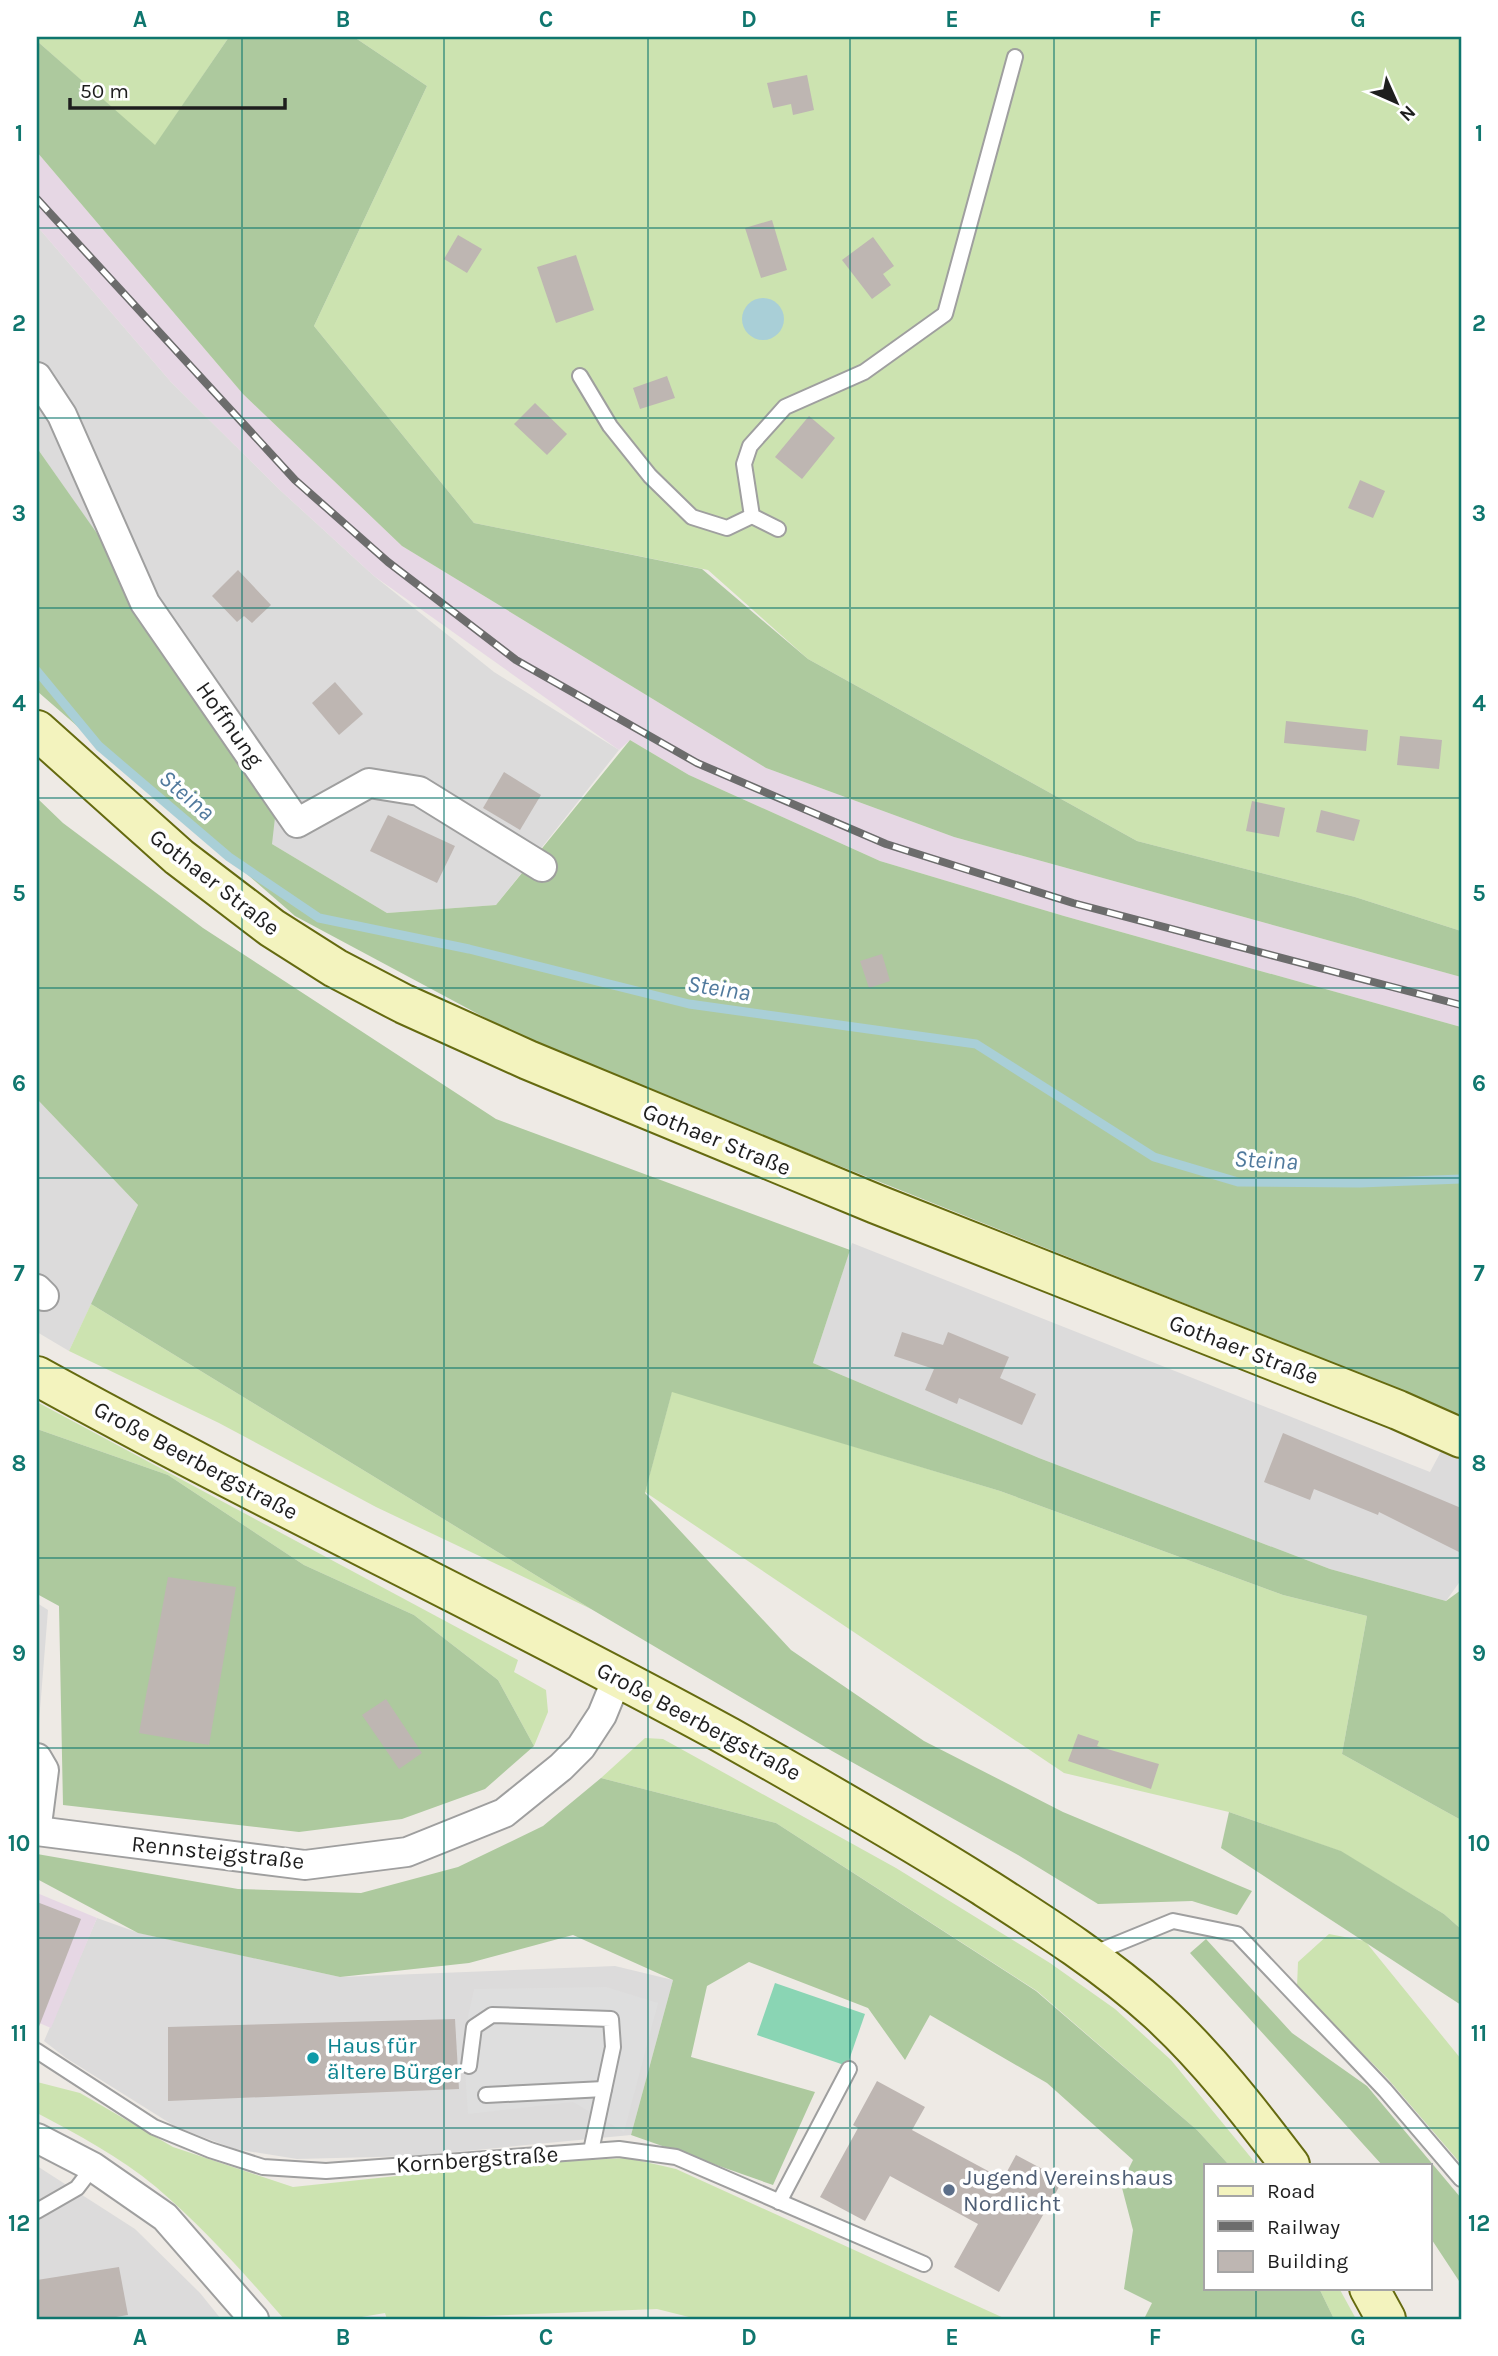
<svg xmlns="http://www.w3.org/2000/svg" width="1498" height="2356" font-family="Karla,sans-serif">
	<style>
		.residential { fill: #dcdbdb }
		.industrial { fill: #e6d7e4 }
		.grass { fill: #cce3b0 }
		.forest { fill: #adc99e }
		.pitch { fill: #8ad5b4 }
		.parking { fill: #dedede }
		.water { fill: #a9cfd7 }
		.lines { fill: none; stroke-linecap: round; stroke-linejoin: round }
		.stream { stroke: #a9cfd7; stroke-width: 9 }
		.building { fill: #beb6b2 }
		.lane-casing { stroke: #9f9f9f; stroke-width: 18 }
		.street-casing { stroke: #9f9f9f; stroke-width: 32 }
		.secondary-casing { stroke: #656a10; stroke-width: 42 }
		.lane { stroke: #fff; stroke-width: 14 }
		.street { stroke: #fff; stroke-width: 28 }
		.secondary { stroke: #f3f3be; stroke-width: 38 }
		.rail-casing { stroke: #6c6c6c; stroke-width: 8 }
		.rail { stroke: #fff; stroke-width: 5; stroke-dasharray: 16; stroke-linecap: butt }
		.grid { fill: none; stroke: #0f766e; stroke-width: 2; stroke-opacity: 0.55 }
		.culture-dot { fill: #0f9aa8; stroke: #fff; stroke-width: 2.5 }
		.service-dot { fill: #5c6f8a; stroke: #fff; stroke-width: 2.5 }
		.labels { text-anchor: middle; stroke-width: 7; stroke-linejoin: round; paint-order: stroke }
		.street-label { font-size: 23px; fill: #1e1e1e; stroke: #fff }
		.culture-label { font-size: 23px; fill: #0d838f; stroke: #fff; text-anchor: start }
		.service-label { font-size: 23px; fill: #4e5e75; stroke: #fff; text-anchor: start }
		.water-label { font-size: 24px; font-style: italic; fill: #517a9d; stroke: #fff }
		.neatline { fill: none; stroke: #0f766e; stroke-width: 2.5 }
		.grid-label { font-size: 23px; text-anchor: middle; font-weight: bold; fill: #0f766e }
	</style>
	<rect width="100%" height="100%" fill="#eeeae5"/>
	<g class="residential">
		<path d="M 37,226 L 171,382 L 280,490 L 374,576 L 494,672 L 619,750 L 496,905 L 387,913 L 272,844 L 167,635 L 37,448 Z"/>
		<path d="M 37,1099 L 138,1205 L 69,1351 L 37,1332 Z"/>
		<path d="M 852,1243 L 1430,1472 L 1461,1414 L 1461,1580 L 1446,1601 L 1330,1569 L 1039,1458 L 813,1363 Z"/>
		<path d="M 37,1603 L 48,1610 L 37,1747 Z"/>
		<path d="M 97,1918 L 139,1933 L 340,1977 L 615,1966 L 673,1980 L 631,2135 L 413,2156 L 297,2159 L 235,2149 L 176,2127 L 66,2058 L 44,2041 Z"/>
		<path d="M 37,2166 L 135,2229 L 200,2293 L 221,2319 L 37,2319 Z"/>
	</g>
	<g class="industrial">
		<path d="M 37,152 L 243,394 L 402,546 L 766,768 L 954,837 L 1461,977 L 1461,1027 L 1064,916 L 880,861 L 689,775 L 630,740 L 619,750 L 374,576 L 280,490 L 171,382 L 37,226 Z"/>
		<path d="M 37,1893 L 97,1918 L 51,2028 L 37,2022 Z"/>
	</g>
	<g class="grass">
		<path d="M 37,37 L 229,37 L 155,146 L 37,41 Z"/>
		<path d="M 354,37 L 1461,37 L 1461,931 L 1355,897 L 1137,841 L 808,659 L 708,570 L 474,523 L 314,326 L 427,86 Z"/>
		<path d="M 91,1304 L 591,1609 L 376,1507 L 219,1423 L 69,1351 Z"/>
		<path d="M 672,1391 L 1000,1491 L 1283,1595 L 1367,1616 L 1342,1754 L 1461,1820 L 1461,1929 L 1444,1914 L 1340,1851 L 1229,1812 L 1064,1773 L 645,1492 Z"/>
		<path d="M 37,1402 L 518,1660 L 514,1672 L 546,1690 L 548,1712 L 534,1746 L 498,1680 L 414,1615 L 304,1565 L 168,1475 L 37,1429 Z"/>
		<path d="M 645,1738 L 663,1739 L 896,1868 L 1050,1963 L 1115,2009 L 1171,2060 L 1257,2165 L 1229,2165 L 1197,2130 L 1037,1991 L 776,1823 L 601,1778 Z"/>
		<path d="M 1329,1934 L 1365,1941 L 1461,2059 L 1461,2164 L 1388,2079 L 1297,1987 L 1298,1962 Z"/>
		<path d="M 37,2082 L 80,2093 L 173,2147 L 293,2187 L 520,2163 L 628,2158 L 676,2169 L 1006,2319 L 697,2319 L 657,2309 L 412,2319 L 387,2319 L 385,2313 L 350,2319 L 284,2319 C 244,2273 203,2227 156,2187 C 120,2157 77,2134 37,2113 Z"/>
		<path d="M 1319,2288 L 1339,2288 L 1356,2319 L 1334,2319 Z"/>
	</g>
	<g class="forest">
		<path d="M 229,37 L 354,37 L 427,86 L 314,326 L 474,523 L 702,569 L 808,659 L 1137,841 L 1355,897 L 1461,931 L 1461,977 L 954,837 L 766,768 L 402,546 L 243,394 L 37,152 L 37,41 L 155,145 Z"/>
		<path d="M 37,448 L 278,791 L 272,844 L 387,913 L 496,905 L 630,740 L 689,775 L 880,861 L 1064,916 L 1461,1027 L 1460,1416 L 1407,1392 L 536,1045 L 295,916 L 37,691 Z"/>
		<path d="M 37,798 L 63,823 L 203,928 L 496,1119 L 850,1250 L 813,1363 L 1039,1458 L 1330,1569 L 1446,1601 L 1461,1590 L 1461,1820 L 1342,1754 L 1367,1616 L 1283,1595 L 1000,1491 L 672,1392 L 645,1493 L 791,1650 L 924,1741 L 1063,1812 L 1252,1891 L 1237,1915 L 1192,1901 L 1098,1904 L 1018,1855 L 832,1751 L 591,1609 L 91,1304 L 138,1205 L 37,1099 Z"/>
		<path d="M 37,1429 L 168,1475 L 304,1565 L 414,1615 L 498,1680 L 534,1746 L 485,1789 L 402,1819 L 299,1832 L 63,1805 L 59,1606 L 37,1594 Z"/>
		<path d="M 601,1778 L 776,1823 L 1036,1991 L 1197,2130 L 1229,2165 L 1206,2165 L 1206,2288 L 1319,2288 L 1334,2319 L 1144,2319 L 1152,2303 L 1124,2289 L 1133,2230 L 1121,2184 L 1133,2160 L 1047,2083 L 930,2015 L 905,2060 L 868,2008 L 749,1962 L 707,1986 L 691,2057 L 815,2092 L 773,2185 L 631,2135 L 673,1980 L 573,1935 L 469,1963 L 340,1977 L 138,1933 L 37,1879 L 37,1854 L 238,1889 L 361,1893 L 458,1867 L 543,1826 Z"/>
		<path d="M 1229,1812 L 1341,1851 L 1444,1914 L 1461,1929 L 1461,2005 L 1221,1848 Z"/>
		<path d="M 1206,1939 L 1292,2033 L 1367,2086 L 1461,2198 L 1461,2284 L 1430,2237 L 1430,2165 L 1382,2165 L 1190,1953 Z"/>
	</g>
	<path class="pitch" d="M 775,1983 L 865,2014 L 847,2066 L 757,2035 Z"/>
	<path class="parking" d="M 606,1987 L 658,2003 L 624,2132 L 573,2102 L 468,2114 L 463,2040 L 474,1989 Z"/>
	<circle class="water" cx="763" cy="319" r="21"/>
	<g class="lines">
		<path class="stream" d="M 37,671 L 99,746 L 229,857 L 319,918 L 469,949 L 689,1004 L 976,1044 L 1154,1157 L 1238,1182 L 1360,1183 L 1461,1179"/>
	</g>
	<g class="building">
		<path d="M 807,75 L 814,110 L 793,115 L 791,104 L 773,108 L 767,83 Z"/>
		<path d="M 772,220 L 787,270 L 761,278 L 745,228 Z"/>
		<path d="M 458,235 L 482,249 L 467,273 L 444,259 Z"/>
		<path d="M 873,237 L 894,266 L 883,274 L 891,285 L 872,299 L 842,260 Z"/>
		<path d="M 576,255 L 594,310 L 556,323 L 537,267 Z"/>
		<path d="M 667,376 L 675,398 L 640,409 L 633,388 Z"/>
		<path d="M 535,403 L 567,434 L 547,455 L 514,424 Z"/>
		<path d="M 809,416 L 835,438 L 802,479 L 775,457 Z"/>
		<path d="M 1360,480 L 1385,491 L 1373,518 L 1348,508 Z"/>
		<path d="M 238,570 L 271,605 L 252,623 L 244,616 L 237,622 L 212,596 Z"/>
		<path d="M 335,682 L 363,714 L 339,735 L 312,703 Z"/>
		<path d="M 1286,721 L 1368,730 L 1366,751 L 1284,743 Z"/>
		<path d="M 1400,736 L 1442,740 L 1439,769 L 1397,765 Z"/>
		<path d="M 504,772 L 541,795 L 520,830 L 483,808 Z"/>
		<path d="M 1252,801 L 1285,808 L 1279,837 L 1246,831 Z"/>
		<path d="M 1321,810 L 1360,820 L 1354,841 L 1316,832 Z"/>
		<path d="M 388,815 L 455,846 L 437,883 L 370,851 Z"/>
		<path d="M 882,954 L 890,981 L 869,988 L 860,961 Z"/>
		<path d="M 902,1332 L 943,1345 L 948,1332 L 1009,1357 L 1000,1378 L 1036,1394 L 1022,1425 L 959,1398 L 957,1404 L 925,1390 L 934,1369 L 894,1356 Z"/>
		<path d="M 1283,1433 L 1461,1508 L 1461,1553 L 1379,1512 L 1378,1515 L 1314,1489 L 1310,1500 L 1264,1482 Z"/>
		<path d="M 168,1577 L 236,1587 L 209,1745 L 139,1733 Z"/>
		<path d="M 386,1699 L 422,1753 L 399,1769 L 362,1715 Z"/>
		<path d="M 1078,1734 L 1099,1741 L 1097,1746 L 1159,1764 L 1151,1789 L 1068,1761 Z"/>
		<path d="M 37,1902 L 81,1919 L 38,2029 L 37,2028 Z"/>
		<path d="M 455,2019 L 459,2089 L 168,2101 L 168,2027 Z"/>
		<path d="M 877,2081 L 925,2107 L 912,2130 L 1003,2179 L 1016,2155 L 1063,2180 L 999,2292 L 954,2267 L 978,2224 L 890,2176 L 865,2221 L 820,2197 L 858,2128 L 853,2125 Z"/>
		<path d="M 119,2267 L 128,2315 L 104,2319 L 37,2319 L 37,2280 Z"/>
	</g>
	<g class="lines">
		<g class="lane-casing">
			<g id="lane">
				<path d="M 580,376 L 610,426 L 650,476 L 692,517 L 727,528 L 752,516"/>
				<path d="M 778,529 L 752,516 L 744,464 L 750,446 L 785,407 L 864,372 L 945,314 L 1015,57"/>
				<path d="M 1092,1954 L 1173,1921 L 1237,1934 L 1385,2090 L 1461,2179"/>
				<path d="M 37,2051 L 154,2127 L 210,2150 L 263,2167 L 326,2171 L 619,2149 L 676,2157 L 924,2264"/>
				<path d="M 469,2066 L 474,2027 L 492,2015 L 611,2019 L 613,2047 L 591,2151"/>
				<path d="M 486,2095 L 604,2089"/>
				<path d="M 779,2202 L 849,2069"/>
				<path d="M 37,2211 L 77,2188 L 93,2167"/>
			</g>
		</g>
		<g class="street-casing">
			<g id="street">
				<path d="M 37,377 L 62,415 L 145,603 L 297,823 L 369,783 L 419,791 L 542,867"/>
				<path d="M 37,1289 L 44,1296"/>
				<path d="M 37,1758 L 44,1770 L 37,1825"/>
				<path d="M 37,1831 L 305,1865 L 407,1852 L 504,1813 L 561,1767 L 581,1747 L 602,1715 L 618,1676"/>
				<path d="M 37,2138 L 93,2167 L 165,2217 L 254,2319"/>
			</g>
		</g>
		<g class="secondary-casing">
			<g id="secondary">
				<path d="M 37,730 L 179,857 L 272,928 L 335,968 L 404,1004 L 528,1060 L 876,1204 L 1398,1410 L 1461,1438"/>
				<path d="M 37,1376 C 265,1502 501,1612 729,1737 C 814,1785 898,1833 981,1885 C 1042,1924 1104,1963 1158,2012 C 1207,2057 1250,2112 1290,2165"/>
				<path d="M 1369,2288 L 1386,2319"/>
			</g>
		</g>
		<use href="#lane" class="lane"/>
		<use href="#street" class="street"/>
		<use href="#secondary" class="secondary"/>
		<g class="rail-casing">
			<path id="rail" d="M 37,199 L 295,480 L 388,562 L 516,660 L 697,763 L 886,844 L 1073,903 L 1461,1005"/>
		</g>
		<use href="#rail" class="rail"/>
	</g>
	<path class="grid" d="M 242,37 L 242,2319M 444,37 L 444,2319M 648,37 L 648,2319M 850,37 L 850,2319M 1054,37 L 1054,2319M 1256,37 L 1256,2165M 37,228 L 1461,228M 37,418 L 1461,418M 37,608 L 1461,608M 37,798 L 1461,798M 37,988 L 1461,988M 37,1178 L 1461,1178M 37,1368 L 1461,1368M 37,1558 L 1461,1558M 37,1748 L 1461,1748M 37,1938 L 1461,1938M 37,2128 L 1461,2128M 1256,2288 L 1256,2319"/>
	<circle class="culture-dot" cx="313" cy="2058" r="7"/>
	<circle class="service-dot" cx="949" cy="2190" r="7"/>
	<g class="labels">
		<g class="street-label">
			<text transform="translate(230 724) rotate(55)" y="8">Hoffnung</text>
			<text transform="translate(215 882) rotate(38)" y="8">Gothaer Straße</text>
			<text transform="translate(717 1139) rotate(22)" y="8">Gothaer Straße</text>
			<text transform="translate(1244 1349) rotate(21)" y="8">Gothaer Straße</text>
			<text transform="translate(196 1460) rotate(28)" y="8">Große Beerbergstraße</text>
			<text transform="translate(699 1721) rotate(28)" y="8">Große Beerbergstraße</text>
			<text transform="translate(218 1852) rotate(6)" y="8">Rennsteigstraße</text>
			<text transform="translate(477 2159) rotate(-4)" y="8">Kornbergstraße</text>
		</g>
		<g class="culture-label">
			<text x="327" y="2053">Haus für<tspan x="327" dy="26">ältere Bürger</tspan></text>
		</g>
		<g class="service-label">
			<text x="963" y="2185">Jugend Vereinshaus<tspan x="963" dy="26">Nordlicht</tspan></text>
		</g>
		<g class="water-label">
			<text transform="translate(187 795) rotate(40)" y="8">Steina</text>
			<text transform="translate(719 988) rotate(9)" y="8">Steina</text>
			<text transform="translate(1266 1160) rotate(3)" y="8">Steina</text>
		</g>
	</g>
	<rect width="1498" height="2356" fill="none" stroke="#ffffff" stroke-width="77"/>
	<rect x="1204" y="2164" width="228" height="126" fill="#ffffff" stroke="#a5a5a5" stroke-width="2"/>
	<rect x="1218" y="2186" width="35" height="10" fill="#f3f3be" stroke="#a5a5a5" stroke-width="2"/>
	<text x="1267" y="2198" font-size="21" fill="#1e1e1e">Road</text>
	<rect x="1218" y="2221" width="35" height="10" fill="#6c6c6c" stroke="#a5a5a5" stroke-width="2"/>
	<text x="1267" y="2234" font-size="21" fill="#1e1e1e">Railway</text>
	<rect x="1218" y="2251" width="35" height="21" fill="#beb6b2" stroke="#a5a5a5" stroke-width="2"/>
	<text x="1267" y="2268" font-size="21" fill="#1e1e1e">Building</text>
	<g transform="translate(1396 102) rotate(135)" stroke="#ffffff" stroke-width="5" paint-order="stroke">
	<path d="M0-5L12 26L0 18L-12 26Z" fill="#1e1e1e"/>
	<text y="-10" font-size="19" font-weight="bold" text-anchor="middle" fill="#1e1e1e">N</text>
	</g>
	<path d="M70 98v10h215v-10" fill="none" stroke="#1e1e1e" stroke-width="3.5"/>
	<text x="80" y="98" font-size="21" fill="#1e1e1e" stroke="#ffffff" stroke-width="5" paint-order="stroke">50 m</text>
	<rect x="38" y="38" width="1422" height="2280" class="neatline"/>
	<g class="grid-label">
		<text x="140" y="27">A</text>
		<text x="343" y="27">B</text>
		<text x="546" y="27">C</text>
		<text x="749" y="27">D</text>
		<text x="952" y="27">E</text>
		<text x="1155" y="27">F</text>
		<text x="1358" y="27">G</text>
		<text x="19" y="141">1</text>
		<text x="1479" y="141">1</text>
		<text x="19" y="331">2</text>
		<text x="1479" y="331">2</text>
		<text x="19" y="521">3</text>
		<text x="1479" y="521">3</text>
		<text x="19" y="711">4</text>
		<text x="1479" y="711">4</text>
		<text x="19" y="901">5</text>
		<text x="1479" y="901">5</text>
		<text x="19" y="1091">6</text>
		<text x="1479" y="1091">6</text>
		<text x="19" y="1281">7</text>
		<text x="1479" y="1281">7</text>
		<text x="19" y="1471">8</text>
		<text x="1479" y="1471">8</text>
		<text x="19" y="1661">9</text>
		<text x="1479" y="1661">9</text>
		<text x="19" y="1851">10</text>
		<text x="1479" y="1851">10</text>
		<text x="19" y="2041">11</text>
		<text x="1479" y="2041">11</text>
		<text x="19" y="2231">12</text>
		<text x="1479" y="2231">12</text>
		<text x="140" y="2345">A</text>
		<text x="343" y="2345">B</text>
		<text x="546" y="2345">C</text>
		<text x="749" y="2345">D</text>
		<text x="952" y="2345">E</text>
		<text x="1155" y="2345">F</text>
		<text x="1358" y="2345">G</text>
	</g>
</svg>
